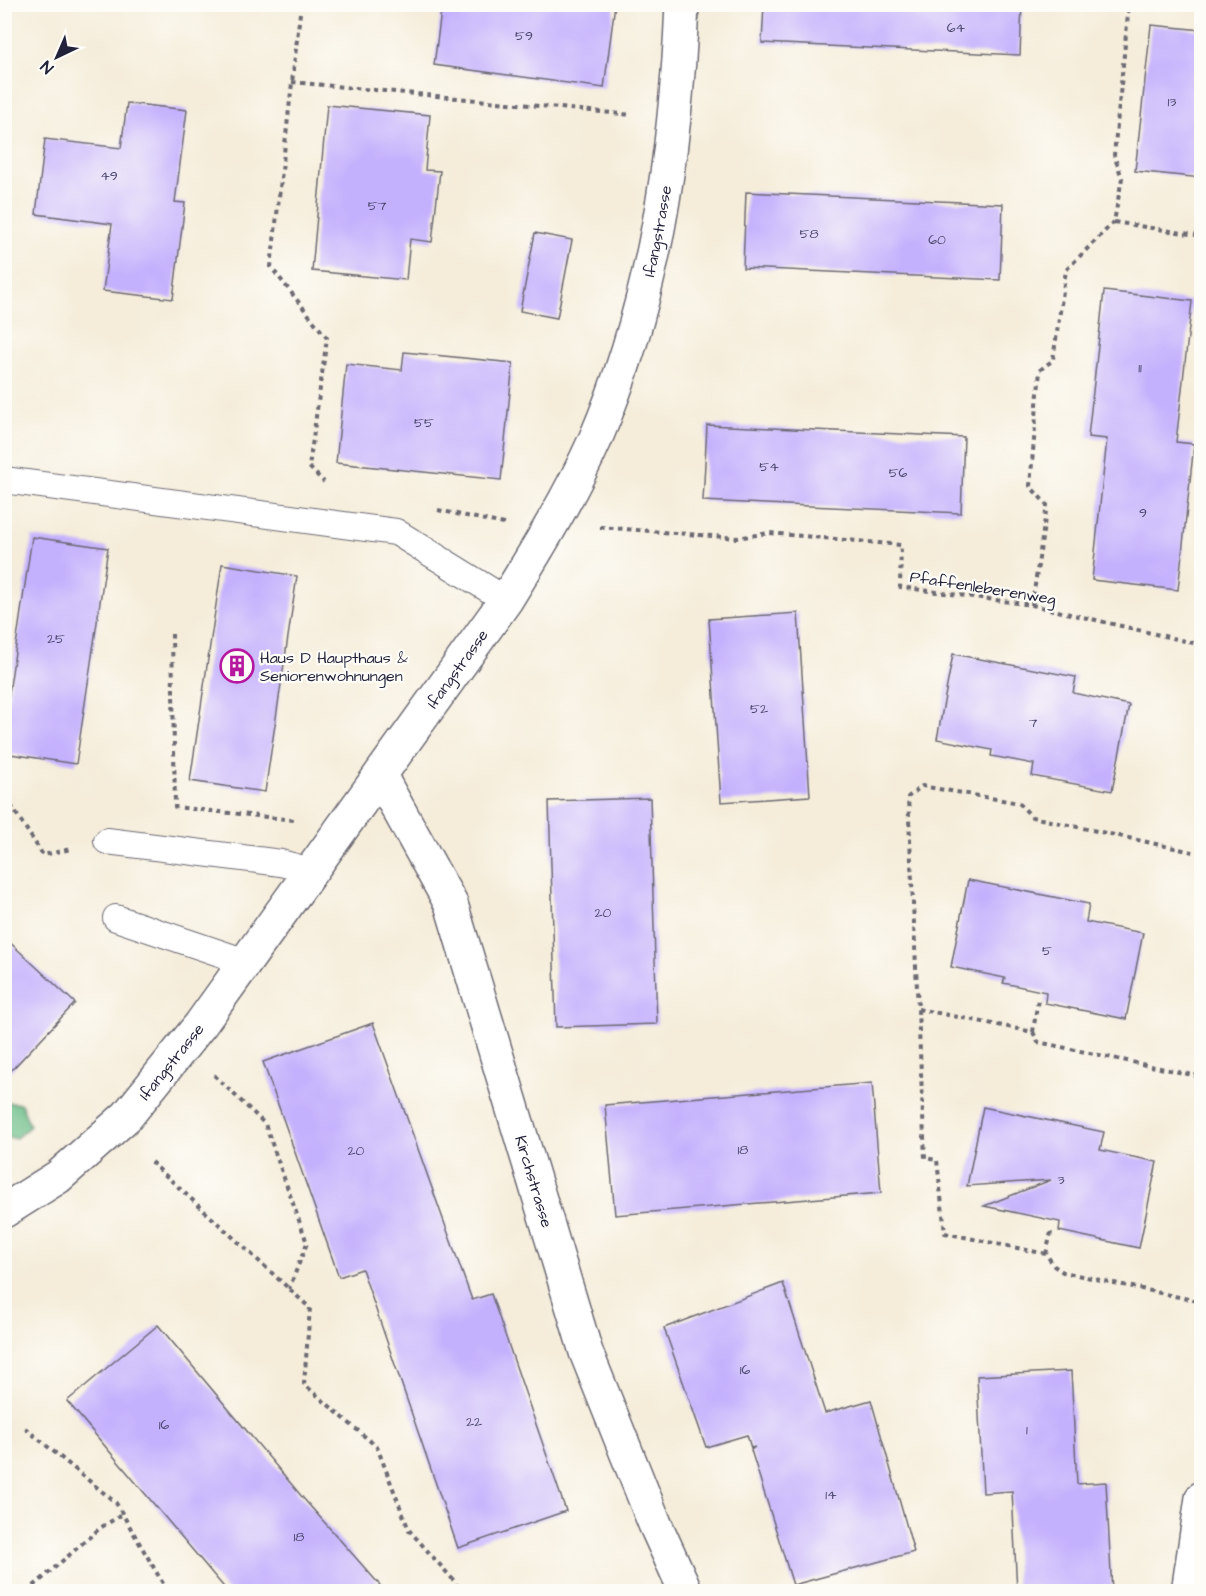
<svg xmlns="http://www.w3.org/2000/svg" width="1206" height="1596" font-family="'Architects Daughter',sans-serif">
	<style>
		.forest { fill: #6fbf8a; stroke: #487062; stroke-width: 1.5 }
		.building { fill: #c4b1fd }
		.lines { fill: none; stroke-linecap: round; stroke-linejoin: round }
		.lane-casing { stroke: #6c6973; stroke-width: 28 }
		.street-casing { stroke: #6c6973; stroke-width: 36 }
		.path { stroke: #6c6973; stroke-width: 4; stroke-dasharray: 4.5 4.5; stroke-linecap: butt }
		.lane { stroke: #fff; stroke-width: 26 }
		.street { stroke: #fff; stroke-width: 33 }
		.labels { text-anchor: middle; stroke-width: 4.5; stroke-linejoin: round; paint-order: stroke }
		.number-label { font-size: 14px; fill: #4a466c }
		.street-label { font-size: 16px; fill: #22223b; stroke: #fdfcf7 }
		.poi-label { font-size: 16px; fill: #22223b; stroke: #fdfcf7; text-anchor: start }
	</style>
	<rect width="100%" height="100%" fill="#fdfcf7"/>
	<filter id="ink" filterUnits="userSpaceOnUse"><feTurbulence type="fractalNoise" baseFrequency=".0167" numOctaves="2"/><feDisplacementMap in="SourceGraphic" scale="12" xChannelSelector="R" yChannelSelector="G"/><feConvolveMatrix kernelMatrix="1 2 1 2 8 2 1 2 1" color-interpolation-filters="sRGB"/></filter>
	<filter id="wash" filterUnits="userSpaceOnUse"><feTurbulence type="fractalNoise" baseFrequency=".008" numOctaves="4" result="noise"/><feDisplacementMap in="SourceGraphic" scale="24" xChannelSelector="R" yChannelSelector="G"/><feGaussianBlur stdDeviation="1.35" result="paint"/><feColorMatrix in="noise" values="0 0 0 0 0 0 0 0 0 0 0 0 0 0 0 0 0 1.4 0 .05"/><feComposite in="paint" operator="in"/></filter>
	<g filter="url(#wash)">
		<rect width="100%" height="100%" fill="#f5edda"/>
		<path class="forest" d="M 5,1102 L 21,1104 L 30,1126 L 16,1138 L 5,1138 Z"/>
		<g id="blocks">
			<g class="building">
				<path d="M 442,4 L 615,4 L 604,88 L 434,65 Z"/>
				<path d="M 764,4 L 1022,4 L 1020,55 L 762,43 Z"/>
				<path d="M 1151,25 L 1202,30 L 1202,178 L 1135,171 Z"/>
				<path d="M 127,103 L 187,110 L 175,202 L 185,203 L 173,299 L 103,291 L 112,224 L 36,214 L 45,139 L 121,148 Z"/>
				<path d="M 327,105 L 430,115 L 425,170 L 440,171 L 432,242 L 410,239 L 406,280 L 312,271 Z"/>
				<path d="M 746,192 L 1003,204 L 1000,280 L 743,268 Z"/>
				<path d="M 535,233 L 572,240 L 557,318 L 520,311 Z"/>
				<path d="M 1104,291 L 1192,301 L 1176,442 L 1194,444 L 1178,590 L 1092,580 L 1107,439 L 1088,437 Z"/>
				<path d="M 404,352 L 513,363 L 501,480 L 336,463 L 346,364 L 402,370 Z"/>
				<path d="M 707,425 L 964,437 L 961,513 L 703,501 Z"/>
				<path d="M 32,537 L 108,548 L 76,764 L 4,753 L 4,727 Z"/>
				<path d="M 222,564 L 297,576 L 265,792 L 190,781 Z"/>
				<path d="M 798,613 L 810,796 L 721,802 L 709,619 Z"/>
				<path d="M 953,654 L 1076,677 L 1073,693 L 1129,705 L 1112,791 L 1032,776 L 1034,764 L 991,756 L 992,750 L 937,739 Z"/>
				<path d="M 650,798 L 657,1024 L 556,1027 L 549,801 Z"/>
				<path d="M 968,880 L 1089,904 L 1086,922 L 1143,933 L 1126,1019 L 1045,1003 L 1046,992 L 1003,983 L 1005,978 L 951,967 Z"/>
				<path d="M 4,937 L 75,1003 L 4,1078 Z"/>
				<path d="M 373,1023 L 472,1300 L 491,1294 L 566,1511 L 458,1548 L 362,1269 L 339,1277 L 263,1062 Z"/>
				<path d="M 872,1083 L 881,1193 L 615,1215 L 605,1105 Z"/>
				<path d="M 983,1107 L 1104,1132 L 1100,1150 L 1157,1162 L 1139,1248 L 1059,1231 L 1060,1222 L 984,1206 L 1051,1180 L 967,1186 Z"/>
				<path d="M 783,1283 L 825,1413 L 871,1400 L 914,1552 L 793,1585 L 751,1450 L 755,1447 L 751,1448 L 747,1435 L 706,1447 L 664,1328 Z"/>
				<path d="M 158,1325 L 303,1498 L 386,1592 L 228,1592 L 67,1401 Z"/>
				<path d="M 1071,1371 L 1077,1484 L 1106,1482 L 1112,1592 L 1017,1592 L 1012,1491 L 983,1493 L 977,1376 Z"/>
			</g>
		</g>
	</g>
	<g filter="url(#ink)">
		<use href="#blocks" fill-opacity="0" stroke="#6c6973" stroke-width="1.5"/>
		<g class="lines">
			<g class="lane-casing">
				<g id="lane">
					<path d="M 4,480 L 396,532 L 506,600"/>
					<path d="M 107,841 L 281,863 L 311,871"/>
					<path d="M 116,918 L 246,962"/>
				</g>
			</g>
			<g class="street-casing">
				<g id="street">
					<path id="s1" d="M 380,776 L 451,904 L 586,1352 L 655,1524 L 686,1592"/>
					<path id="s2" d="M 4,1211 L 58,1177 L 127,1116 L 201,1024 L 506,600 C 538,548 570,496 595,440 C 654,303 676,153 682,4"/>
					<path d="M 1188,1592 L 1202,1498"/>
				</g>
			</g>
			<g class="path">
				<path d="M 301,4 L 271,267 L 327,338 L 309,467 L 324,482"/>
				<path d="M 292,82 L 632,115"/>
				<path d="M 1114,222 L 1202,236"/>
				<path d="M 438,510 L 504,524"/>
				<path d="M 600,527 L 737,538 L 769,533 L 901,545 L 900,587 L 1032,605 L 1202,645"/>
				<path d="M 4,589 L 6,568"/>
				<path d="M 1032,605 L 1047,505 L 1030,486 L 1040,370 L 1053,360 L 1066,270 L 1114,222 L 1122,178 L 1114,155 L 1129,4"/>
				<path d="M 172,634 L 175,807 L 294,820"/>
				<path d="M 4,801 L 8,801 L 43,855 L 71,849"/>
				<path d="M 1202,854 L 1032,817 L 1019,803 L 922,786 L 908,797 L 925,1158 L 937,1160 L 945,1233 L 1046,1254 L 1054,1266 L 1063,1272 L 1202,1302"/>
				<path d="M 918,1009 L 1033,1032 L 1038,1042 L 1202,1077"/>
				<path d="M 1033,1032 L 1038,999"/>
				<path d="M 214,1075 L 265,1124 L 307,1243 L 289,1289"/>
				<path d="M 151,1162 L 310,1308 L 304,1384 L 377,1447 L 409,1530 L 456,1583 L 460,1592"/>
				<path d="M 1046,1254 L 1052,1228"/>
				<path d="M 25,1428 L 116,1503 L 168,1592"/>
				<path d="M 27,1592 L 100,1528 L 123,1514"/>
			</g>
			<use href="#lane" class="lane"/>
			<use href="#street" class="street"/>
		</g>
	</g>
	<defs>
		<g id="building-ring" transform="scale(1.725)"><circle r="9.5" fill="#fdfcf7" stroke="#b5179e" stroke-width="1.5"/><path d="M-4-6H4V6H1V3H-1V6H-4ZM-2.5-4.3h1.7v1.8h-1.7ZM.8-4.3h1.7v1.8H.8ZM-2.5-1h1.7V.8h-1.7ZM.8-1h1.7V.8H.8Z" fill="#b5179e"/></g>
	</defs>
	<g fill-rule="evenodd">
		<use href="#building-ring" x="237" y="666"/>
	</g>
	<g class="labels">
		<g class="number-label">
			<text x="956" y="32">64</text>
			<text x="524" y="40">59</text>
			<text x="1172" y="106">13</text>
			<text x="109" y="180">49</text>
			<text x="377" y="210">57</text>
			<text x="809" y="238">58</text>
			<text x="937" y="244">60</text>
			<text x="1140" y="372">11</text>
			<text x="424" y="427">55</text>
			<text x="769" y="471">54</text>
			<text x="898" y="477">56</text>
			<text x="1143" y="517">9</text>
			<text x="56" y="643">25</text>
			<text x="759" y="713">52</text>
			<text x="1033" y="727">7</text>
			<text x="603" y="917">20</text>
			<text x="1047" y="955">5</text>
			<text x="743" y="1154">18</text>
			<text x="356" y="1155">20</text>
			<text x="1061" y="1184">3</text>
			<text x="745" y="1374">16</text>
			<text x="474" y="1426">22</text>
			<text x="164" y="1429">16</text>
			<text x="1027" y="1434">1</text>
			<text x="831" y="1499">14</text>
			<text x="299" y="1541">18</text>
		</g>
		<g class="street-label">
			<text dy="6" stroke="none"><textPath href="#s2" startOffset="1198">Ifangstrasse</textPath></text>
			<text transform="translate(983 587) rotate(9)" y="6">Pfaffenleberenweg</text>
			<text dy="6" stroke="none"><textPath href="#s2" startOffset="712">Ifangstrasse</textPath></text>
			<text dy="6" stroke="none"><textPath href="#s2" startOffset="226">Ifangstrasse</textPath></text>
			<text dy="6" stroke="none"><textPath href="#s1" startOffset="436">Kirchstrasse</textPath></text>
		</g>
		<g class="poi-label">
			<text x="260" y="663">Haus D Haupthaus &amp;<tspan x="260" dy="18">Seniorenwohnungen</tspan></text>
		</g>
	</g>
	<rect width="1206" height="1596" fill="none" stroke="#fdfcf7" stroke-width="24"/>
	<g transform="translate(57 57) rotate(224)" stroke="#fdfcf7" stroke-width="4.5" paint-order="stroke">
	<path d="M0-4.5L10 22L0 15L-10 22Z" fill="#22223b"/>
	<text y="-9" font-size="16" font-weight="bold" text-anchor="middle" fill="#22223b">N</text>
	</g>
</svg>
